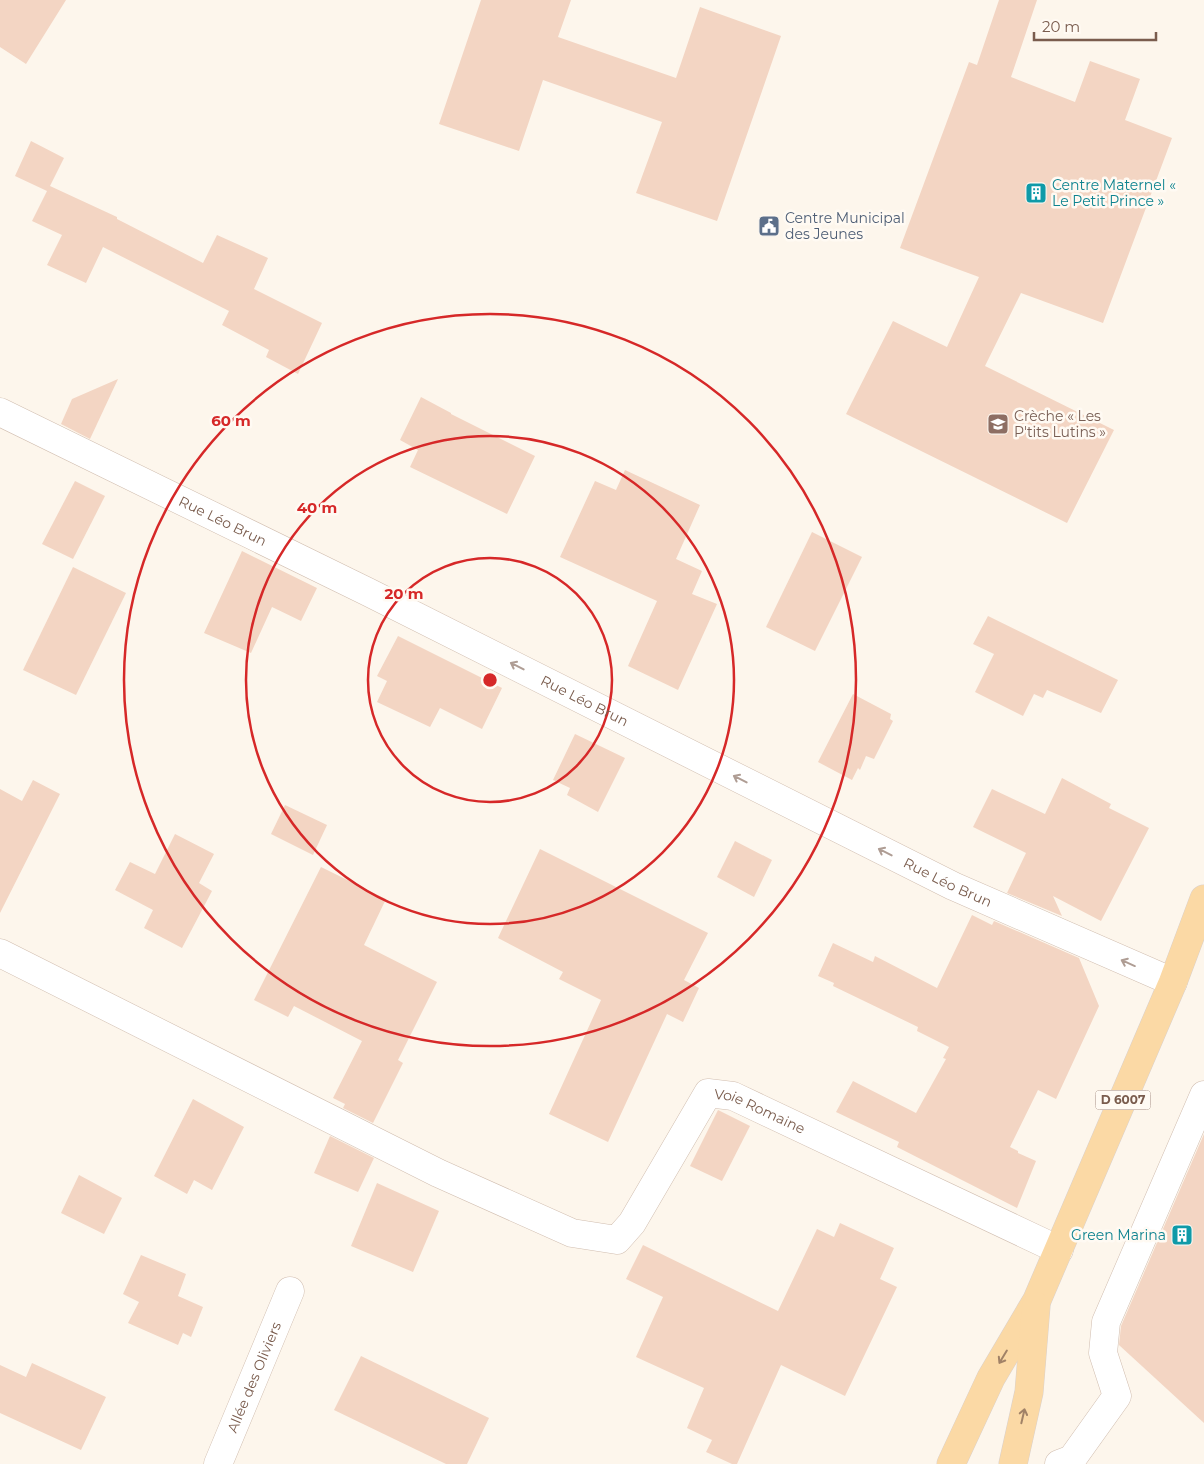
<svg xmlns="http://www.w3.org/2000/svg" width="1204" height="1464" font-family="Montserrat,sans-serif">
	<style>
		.building { fill: #f3d5c3 }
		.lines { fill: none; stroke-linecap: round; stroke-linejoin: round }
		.minor-casing { stroke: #d1beb0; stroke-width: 29 }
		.major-casing { stroke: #dad1cd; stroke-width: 29 }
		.minor { stroke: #fff; stroke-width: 28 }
		.major { stroke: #fbd9a5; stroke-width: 28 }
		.oneway { stroke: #af9d94 }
		.oneway2 { stroke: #a18267 }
		.ring { fill: none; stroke: #d62828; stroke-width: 2.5 }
		.labels { text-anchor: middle; stroke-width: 5; stroke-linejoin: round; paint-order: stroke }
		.shield { fill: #fffaf3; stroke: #a28b7f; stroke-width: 1 }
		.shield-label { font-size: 12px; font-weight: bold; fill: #7a5c4d }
		.culture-label { font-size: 14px; fill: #0d838f; stroke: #fffaf3; text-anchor: start }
		.service-label { font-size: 14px; fill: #4e5e75; stroke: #fffaf3; text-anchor: start }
		.education-label { font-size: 14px; fill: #785e54; stroke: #fffaf3; text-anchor: start }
		.street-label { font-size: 14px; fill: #7a5c4d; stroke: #fffaf3 }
		.centre { fill: #d62828; stroke: #fffaf3; stroke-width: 2.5 }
		.ring-label { font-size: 15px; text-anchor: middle; font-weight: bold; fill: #d62828; stroke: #fffaf3; stroke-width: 5; stroke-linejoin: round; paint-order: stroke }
	</style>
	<rect width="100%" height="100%" fill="#fdf6ec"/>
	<g class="building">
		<path d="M 0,0 L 66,0 L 26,64 L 0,47 Z"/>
		<path d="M 481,0 L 571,0 L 558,37 L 676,78 L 700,7 L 781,36 L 717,221 L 636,193 L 662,122 L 543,80 L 519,151 L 439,124 Z"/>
		<path d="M 999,0 L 1037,0 L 1011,77 L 1075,102 L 1090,61 L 1140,79 L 1125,120 L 1172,138 L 1103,323 L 1021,293 L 985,366 L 1114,430 L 1067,523 L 846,414 L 893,321 L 947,347 L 979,277 L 900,248 L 969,62 L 977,65 Z"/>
		<path d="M 31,141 L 64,158 L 50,186 L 117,217 L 117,219 L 203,263 L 217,235 L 268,258 L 254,289 L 322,323 L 298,374 L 266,357 L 269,350 L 222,325 L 229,311 L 103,247 L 86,283 L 47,265 L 62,235 L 32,221 L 47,191 L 15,176 Z"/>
		<path d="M 118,379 L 90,439 L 61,424 L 72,399 Z"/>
		<path d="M 421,397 L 451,413 L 451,414 L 535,456 L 507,514 L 410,467 L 418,450 L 400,440 Z"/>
		<path d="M 625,470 L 700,505 L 676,559 L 702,571 L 692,594 L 717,604 L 678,690 L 628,666 L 657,601 L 560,557 L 595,481 L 616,490 Z"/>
		<path d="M 75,481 L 105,496 L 73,559 L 42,544 Z"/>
		<path d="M 812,532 L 862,557 L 815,651 L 766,627 Z"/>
		<path d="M 242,551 L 317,588 L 301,621 L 272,607 L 251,653 L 204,633 Z"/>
		<path d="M 73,567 L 126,593 L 76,695 L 23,670 Z"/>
		<path d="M 988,616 L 1118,680 L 1101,713 L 1047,690 L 1043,698 L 1034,694 L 1023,716 L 975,692 L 994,654 L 973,644 Z"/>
		<path d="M 398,636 L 502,688 L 482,729 L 440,708 L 430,727 L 377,702 L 387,681 L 377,676 Z"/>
		<path d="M 853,694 L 891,714 L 890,719 L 893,721 L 874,759 L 866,756 L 860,770 L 858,768 L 852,780 L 818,762 Z"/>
		<path d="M 575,734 L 625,758 L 598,812 L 567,795 L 570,788 L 553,780 Z"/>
		<path d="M 1062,778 L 1111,804 L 1109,808 L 1149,828 L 1101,921 L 1053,896 L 1062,916 L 1007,893 L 1026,853 L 973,827 L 992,789 L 1045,814 Z"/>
		<path d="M 33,780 L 60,794 L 0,913 L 0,789 L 22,801 Z"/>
		<path d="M 285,805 L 327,825 L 313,855 L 271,834 Z"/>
		<path d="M 175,834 L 214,854 L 199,883 L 212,891 L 182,948 L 144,928 L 153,910 L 115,890 L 130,862 L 155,874 Z"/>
		<path d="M 735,841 L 772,860 L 754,897 L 717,877 Z"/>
		<path d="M 540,849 L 708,933 L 684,980 L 699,988 L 683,1022 L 667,1014 L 608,1142 L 549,1114 L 601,1000 L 559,979 L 563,972 L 498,938 Z"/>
		<path d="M 321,867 L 386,899 L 364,945 L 437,982 L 398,1060 L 403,1063 L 373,1123 L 343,1108 L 345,1104 L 333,1098 L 362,1041 L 294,1006 L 288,1017 L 254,1000 Z"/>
		<path d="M 972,915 L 992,925 L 994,921 L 1079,958 L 1099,1006 L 1056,1099 L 1038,1090 L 1010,1147 L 1018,1151 L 1018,1153 L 1036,1161 L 1017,1208 L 897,1147 L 899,1142 L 836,1112 L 853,1081 L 916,1113 L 946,1059 L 943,1058 L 949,1047 L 917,1031 L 918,1027 L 833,986 L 834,983 L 818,976 L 833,943 L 873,962 L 875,956 L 937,988 Z"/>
		<path d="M 193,1099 L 244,1127 L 212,1190 L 194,1180 L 187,1194 L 154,1176 Z"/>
		<path d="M 718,1110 L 750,1126 L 722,1181 L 690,1166 Z"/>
		<path d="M 1204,1134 L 1204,1423 L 1119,1345 L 1121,1326 Z"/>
		<path d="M 330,1136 L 374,1158 L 358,1192 L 314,1173 Z"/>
		<path d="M 79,1175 L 122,1198 L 104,1234 L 61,1213 Z"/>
		<path d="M 377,1183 L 439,1211 L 413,1272 L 351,1246 Z"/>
		<path d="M 840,1223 L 894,1248 L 880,1279 L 897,1287 L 845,1396 L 781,1365 L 737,1464 L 732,1464 L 706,1452 L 712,1440 L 687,1428 L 704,1388 L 636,1357 L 663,1297 L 626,1279 L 643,1245 L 778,1311 L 817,1229 L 834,1237 Z"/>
		<path d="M 141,1255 L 186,1274 L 178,1296 L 203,1307 L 191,1337 L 183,1333 L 178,1345 L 128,1323 L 139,1302 L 123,1294 Z"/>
		<path d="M 361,1356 L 489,1418 L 467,1464 L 446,1464 L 334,1410 Z"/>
		<path d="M 32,1363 L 106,1397 L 81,1450 L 0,1413 L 0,1365 L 26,1377 Z"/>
	</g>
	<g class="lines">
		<g class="minor-casing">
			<g id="minor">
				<path id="s1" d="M 0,412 L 368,592 L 953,886 L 1173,982"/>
				<path id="s2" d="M 0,953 L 438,1173 L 572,1233 L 617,1240 L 632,1223 L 708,1093 L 733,1096 L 1059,1250"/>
				<path id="s3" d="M 218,1464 L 290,1291"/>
				<path d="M 1059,1464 L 1072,1459 L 1117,1396 L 1103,1353 L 1106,1322 L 1204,1095"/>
			</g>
		</g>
		<g class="major-casing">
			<g id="major">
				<path d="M 951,1464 L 991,1378 L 1037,1300 L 1173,982 L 1204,899"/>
				<path d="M 1013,1464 L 1029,1392 L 1036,1306"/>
			</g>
		</g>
		<use href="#minor" class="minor"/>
		<use href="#major" class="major"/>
	</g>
	<defs><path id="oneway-shaft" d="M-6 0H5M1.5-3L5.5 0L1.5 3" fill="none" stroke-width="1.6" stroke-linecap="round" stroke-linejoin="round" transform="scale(1.25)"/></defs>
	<g class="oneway">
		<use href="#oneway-shaft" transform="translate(517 666) rotate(-153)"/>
		<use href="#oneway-shaft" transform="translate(740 779) rotate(-153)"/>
		<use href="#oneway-shaft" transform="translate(885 852) rotate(-153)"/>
		<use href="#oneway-shaft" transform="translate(1128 963) rotate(-156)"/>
	</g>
	<g class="oneway2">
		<use href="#oneway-shaft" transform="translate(1003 1357) rotate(121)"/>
		<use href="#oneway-shaft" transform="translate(1023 1416) rotate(-77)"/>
	</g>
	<g class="ring">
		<circle cx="490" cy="680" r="122"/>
		<circle cx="490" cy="680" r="244"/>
		<circle cx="490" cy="680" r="366"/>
	</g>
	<defs>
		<g id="building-square" transform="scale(1.125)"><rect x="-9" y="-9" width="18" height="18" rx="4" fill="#0f9aa8" stroke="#fffaf3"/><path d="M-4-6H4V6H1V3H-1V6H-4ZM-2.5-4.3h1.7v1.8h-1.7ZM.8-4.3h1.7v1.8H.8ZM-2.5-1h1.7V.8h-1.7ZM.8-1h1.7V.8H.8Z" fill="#fff"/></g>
		<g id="civic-square" transform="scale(1.125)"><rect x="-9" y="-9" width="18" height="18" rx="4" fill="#5c6f8a" stroke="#fffaf3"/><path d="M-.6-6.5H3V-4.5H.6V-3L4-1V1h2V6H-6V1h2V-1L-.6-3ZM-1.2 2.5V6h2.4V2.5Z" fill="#fff"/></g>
		<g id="school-square" transform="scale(1.125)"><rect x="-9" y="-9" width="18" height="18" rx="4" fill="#8d6e63" stroke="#fffaf3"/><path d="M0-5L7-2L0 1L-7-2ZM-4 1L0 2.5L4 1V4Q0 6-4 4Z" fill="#fff"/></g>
	</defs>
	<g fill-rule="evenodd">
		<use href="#building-square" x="1036" y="193"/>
		<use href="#civic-square" x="769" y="226"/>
		<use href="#school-square" x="998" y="424"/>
		<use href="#building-square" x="1182" y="1235"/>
	</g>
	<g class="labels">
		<rect class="shield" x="1095.5" y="1090.5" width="55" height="19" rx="4"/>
		<g class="shield-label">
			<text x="1123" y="1104">D 6007</text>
		</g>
		<g class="culture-label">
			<text x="1052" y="190">Centre Maternel «<tspan x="1052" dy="16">Le Petit Prince »</tspan></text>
			<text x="1166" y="1240" text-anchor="end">Green Marina</text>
		</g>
		<g class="service-label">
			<text x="785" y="223">Centre Municipal<tspan x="785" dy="16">des Jeunes</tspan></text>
		</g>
		<g class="education-label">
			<text x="1014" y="421">Crèche « Les<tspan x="1014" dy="16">P'tits Lutins »</tspan></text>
		</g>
		<g class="street-label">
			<text dy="5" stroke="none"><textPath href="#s1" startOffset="248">Rue Léo Brun</textPath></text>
			<text dy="5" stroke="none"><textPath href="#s1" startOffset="652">Rue Léo Brun</textPath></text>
			<text dy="5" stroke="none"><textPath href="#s1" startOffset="1058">Rue Léo Brun</textPath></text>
			<text dy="5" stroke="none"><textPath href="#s2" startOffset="911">Voie Romaine</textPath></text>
			<text dy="5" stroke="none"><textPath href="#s3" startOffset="94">Allée des Oliviers</textPath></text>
		</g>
	</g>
	<circle cx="490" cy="680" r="8" class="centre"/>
	<g class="ring-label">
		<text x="231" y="426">60 m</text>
		<text x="317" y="513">40 m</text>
		<text x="404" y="599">20 m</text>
	</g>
	<path d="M1034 32v8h122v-8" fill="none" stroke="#7a5c4d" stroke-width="2.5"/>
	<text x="1042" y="32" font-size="15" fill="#7a5c4d" stroke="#fffaf3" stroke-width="4" paint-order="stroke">20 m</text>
</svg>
